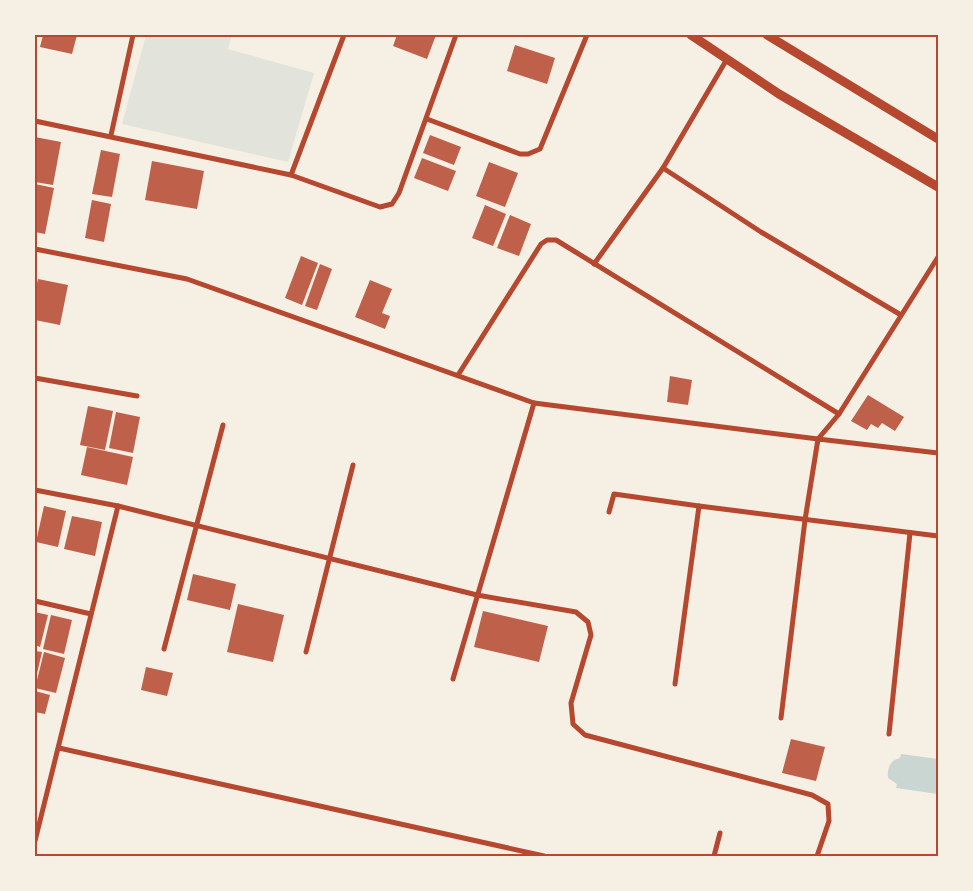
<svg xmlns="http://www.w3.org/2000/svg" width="973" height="891" font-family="'Work Sans',sans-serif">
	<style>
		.green { fill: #e2e4dc }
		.water { fill: #c9d6d2 }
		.building { fill: #bf614a }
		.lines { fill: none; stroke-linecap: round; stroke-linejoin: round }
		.minor { stroke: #b5482f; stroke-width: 5 }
		.tertiary { stroke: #b5482f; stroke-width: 9 }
		.neatline { fill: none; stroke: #b5482f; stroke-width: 2 }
	</style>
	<rect width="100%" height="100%" fill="#f6efe4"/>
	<path class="green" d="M 146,35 L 232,35 L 228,49 L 314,73 L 288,162 L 122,124 Z"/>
	<path class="water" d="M 901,754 L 938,759 L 938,794 L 896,788 L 897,784 L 888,778 C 887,768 890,760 900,758 Z"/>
	<g class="building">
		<path d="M 43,35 L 77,35 L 72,54 L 40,47 Z"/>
		<path d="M 397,35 L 436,35 L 427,59 L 393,46 Z"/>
		<path d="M 515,45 L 555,58 L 547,84 L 507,71 Z"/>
		<path d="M 430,135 L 461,147 L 454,165 L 423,153 Z"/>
		<path d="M 35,137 L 61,142 L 53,185 L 35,182 Z"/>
		<path d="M 101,150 L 120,154 L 112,197 L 92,194 Z"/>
		<path d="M 422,158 L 456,171 L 448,191 L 414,178 Z"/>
		<path d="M 152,161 L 204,171 L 197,209 L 145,200 Z"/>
		<path d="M 489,162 L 518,173 L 505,207 L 476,196 Z"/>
		<path d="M 35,184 L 54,188 L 45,234 L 35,232 Z"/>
		<path d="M 92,200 L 111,204 L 104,242 L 85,238 Z"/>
		<path d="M 485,205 L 506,214 L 493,246 L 472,238 Z"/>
		<path d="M 510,215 L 531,224 L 519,256 L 497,248 Z"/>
		<path d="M 301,256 L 318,263 L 302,305 L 285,298 Z"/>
		<path d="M 320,264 L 332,269 L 317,310 L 305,306 Z"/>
		<path d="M 38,279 L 68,285 L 60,325 L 35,320 L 35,292 Z"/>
		<path d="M 370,280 L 392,289 L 382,313 L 390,316 L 385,329 L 355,317 Z"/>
		<path d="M 670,376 L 692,380 L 688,405 L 667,402 Z"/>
		<path d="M 868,395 L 904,417 L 895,431 L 882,423 L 878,428 L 871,424 L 867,430 L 851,421 Z"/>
		<path d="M 88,406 L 113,411 L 105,450 L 80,445 Z"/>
		<path d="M 116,412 L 140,417 L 133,453 L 109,448 Z"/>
		<path d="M 87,447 L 133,457 L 127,485 L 81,475 Z"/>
		<path d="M 44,506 L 66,511 L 58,547 L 36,542 Z"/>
		<path d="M 72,516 L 102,522 L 95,556 L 64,549 Z"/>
		<path d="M 193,574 L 236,584 L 230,610 L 187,600 Z"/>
		<path d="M 238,604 L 284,615 L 273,662 L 227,652 Z"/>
		<path d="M 483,611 L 548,626 L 539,662 L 474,647 Z"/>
		<path d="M 35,612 L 48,615 L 40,647 L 35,645 Z"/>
		<path d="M 51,615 L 72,620 L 64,654 L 43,649 Z"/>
		<path d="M 35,651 L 42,652 L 36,678 L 35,678 Z"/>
		<path d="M 44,652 L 65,658 L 56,693 L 35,688 Z"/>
		<path d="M 146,667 L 173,673 L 167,696 L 141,690 Z"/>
		<path d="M 35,691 L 50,695 L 45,714 L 35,712 Z"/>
		<path d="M 791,739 L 825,747 L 816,781 L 782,773 Z"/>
	</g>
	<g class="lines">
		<g class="minor">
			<path d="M 427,119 L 520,154 L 528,154 L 540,149 L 587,35"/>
			<path d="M 35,121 L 291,175 L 380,207 L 392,204 L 399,193 L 456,35"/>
			<path d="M 111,135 L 133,35"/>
			<path d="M 663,168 L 761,232 L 901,315"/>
			<path d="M 291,175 L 344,35"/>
			<path d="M 35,249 L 187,279 L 534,403 L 818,439 L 839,414 L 938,257"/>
			<path d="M 594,264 L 663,168 L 727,59"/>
			<path d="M 458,375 L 541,244 L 547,240 L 556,240 L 839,414"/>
			<path d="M 35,378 L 137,396"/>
			<path d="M 35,490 L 118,506 L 477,595 L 576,612 L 588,622 L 591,635 L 571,703 L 573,724 L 585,735 L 812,795 L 828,804 L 829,821 L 817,856"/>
			<path d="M 609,512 L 614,494 L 699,506"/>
			<path d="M 35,601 L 91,614"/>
			<path d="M 164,649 L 223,425"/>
			<path d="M 306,652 L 353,465"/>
			<path d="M 453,679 L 534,403"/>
			<path d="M 675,684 L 699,506 L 938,536"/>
			<path d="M 781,718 L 805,520 L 818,439 L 938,453"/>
			<path d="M 889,734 L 910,533"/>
			<path d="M 59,748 L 544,856"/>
			<path d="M 35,841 L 118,506"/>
			<path d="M 714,856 L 720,833"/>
		</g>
		<g class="tertiary">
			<path d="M 691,35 L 779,94 L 938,187"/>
			<path d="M 767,35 L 938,139"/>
		</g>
	</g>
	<rect width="973" height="891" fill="none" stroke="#f6efe4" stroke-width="72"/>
	<rect x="36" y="36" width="901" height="819" class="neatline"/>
</svg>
